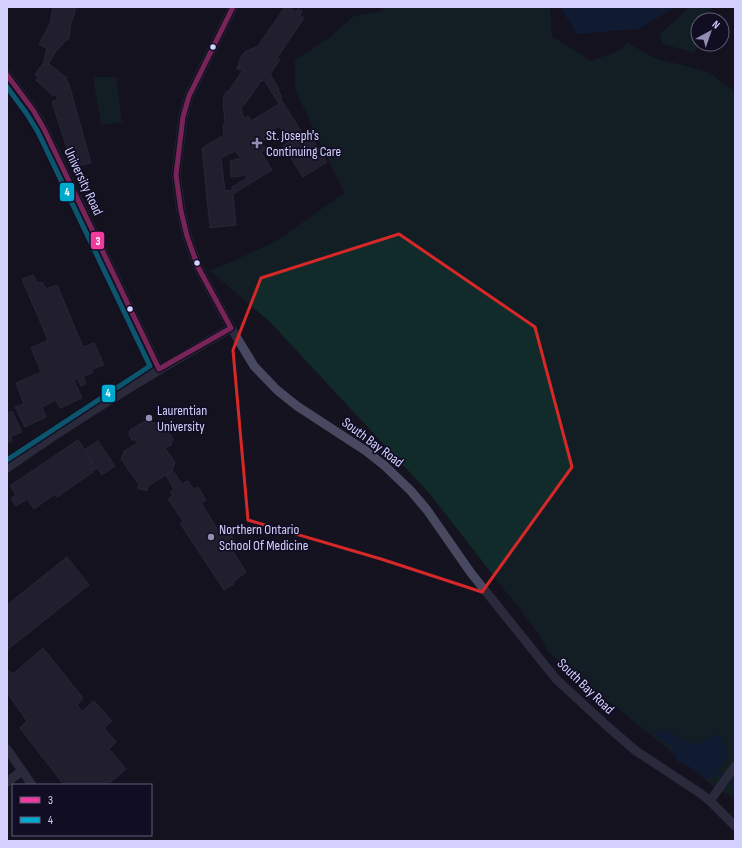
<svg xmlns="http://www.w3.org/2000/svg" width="742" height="848" font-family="'Sofia Sans Condensed',sans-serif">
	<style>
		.green { fill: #112a2a }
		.water { fill: #0d2546 }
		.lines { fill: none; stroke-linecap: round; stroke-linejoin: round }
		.stream { stroke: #0d2546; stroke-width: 2.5 }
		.building { fill: #323041; stroke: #403d53; fill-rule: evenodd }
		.minor { stroke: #484860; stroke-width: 9 }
		.bus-1-casing { stroke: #110e24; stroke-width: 8 }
		.bus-2-casing { stroke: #110e24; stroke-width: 8 }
		.bus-1 { stroke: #f13a9d; stroke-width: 5 }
		.bus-2 { stroke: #00a9ce; stroke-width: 5 }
		.marked { fill: none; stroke: #d62828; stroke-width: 3; stroke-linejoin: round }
		.bus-dot { fill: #d4d1ff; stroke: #110e24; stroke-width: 1.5 }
		.poi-dot { fill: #918eb1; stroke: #110e24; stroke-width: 1.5 }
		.labels { text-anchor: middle; stroke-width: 3.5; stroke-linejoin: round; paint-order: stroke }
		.poi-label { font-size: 14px; fill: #d4d1ff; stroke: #110e24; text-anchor: start }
		.street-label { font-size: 14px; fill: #d4d1ff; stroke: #110e24 }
		.line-badge { stroke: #110e24; stroke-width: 1.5 }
		.badge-label { font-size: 11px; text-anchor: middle; font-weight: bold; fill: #fff }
	</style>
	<rect width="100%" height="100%" fill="#14131f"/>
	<g class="green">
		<path d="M 384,7 L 550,7 L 552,36 L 591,61 L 618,51 L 628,43 L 654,58 L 709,72 L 735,92 L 735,799 L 717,789 L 548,652 L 541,637 L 430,494 L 269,321 L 210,271 L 275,242 L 344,193 L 295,89 L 295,60 L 330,37 L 354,16 L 382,11 Z"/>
		<path d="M 690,7 L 713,7 L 704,20 L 698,20 L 698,44 L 701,44 L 693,53 L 685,50 L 662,44 L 660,34 Z"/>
		<path d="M 93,77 L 116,77 L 122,122 L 101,125 Z"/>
	</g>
	<g class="water">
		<path d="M 560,7 L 676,7 L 638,29 L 577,34 Z"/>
		<path d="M 667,730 L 687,743 L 701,744 L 710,735 L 721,736 L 727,750 L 727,759 L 717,770 L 713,778 L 703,778 L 698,771 L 677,761 L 672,746 L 651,733 Z"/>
	</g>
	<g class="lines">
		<path class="stream" d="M 717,770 L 723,778 L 735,787"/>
	</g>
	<g class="building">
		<path d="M 53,7 L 75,7 L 75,13 L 71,22 L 69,39 L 65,41 L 54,54 L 47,67 L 43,64 L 47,49 L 39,44 L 50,24 Z"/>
		<path d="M 285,7 L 288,7 L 296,12 L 298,9 L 302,11 L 300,15 L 304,18 L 277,58 L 280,60 L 270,74 L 279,89 L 278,90 L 282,97 L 280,98 L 303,134 L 307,131 L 327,162 L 303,177 L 283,146 L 289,142 L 279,126 L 263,137 L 265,140 L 261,142 L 266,149 L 261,152 L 272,170 L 233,194 L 236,225 L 210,228 L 202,148 L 224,135 L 223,125 L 225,124 L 223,98 L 227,91 L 228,92 L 243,70 L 237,69 L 237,66 L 239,66 L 239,61 L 242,55 L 246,51 L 257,47 ZM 264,80 L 279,104 L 251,121 L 248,116 L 244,119 L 241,107 L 245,104 L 261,81 ZM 235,151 L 241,158 L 230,161 L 231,177 L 242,176 L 242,174 L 244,174 L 247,178 L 232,187 L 232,190 L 225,191 L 221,158 Z"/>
		<path d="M 43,64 L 47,67 L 49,64 L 67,78 L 66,80 L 69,84 L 58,99 L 55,94 L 53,96 L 36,80 L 38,77 L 35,74 Z"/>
		<path d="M 69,84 L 91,163 L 73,167 L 52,102 L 58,99 Z"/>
		<path d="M 33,275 L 37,283 L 42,282 L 46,289 L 57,285 L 83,347 L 94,343 L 104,365 L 92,369 L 93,372 L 83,377 L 86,384 L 81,386 L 77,378 L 74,380 L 82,398 L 60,408 L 56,400 L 42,407 L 46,417 L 25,427 L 15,407 L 24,404 L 16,383 L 41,372 L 31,348 L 48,340 L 22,279 Z"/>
		<path d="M 7,411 L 8,413 L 12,411 L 22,432 L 11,436 L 12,441 L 7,443 Z"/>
		<path d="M 145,421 L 163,425 L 173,439 L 171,445 L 165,448 L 175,462 L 172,471 L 148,486 L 147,491 L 137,488 L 139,485 L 121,459 L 124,451 L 138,443 L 136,440 L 132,440 L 129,435 L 130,430 Z"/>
		<path d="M 78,440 L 93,463 L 89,465 L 93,472 L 57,497 L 55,494 L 34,509 L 27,499 L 16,506 L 11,498 L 16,495 L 10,486 Z"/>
		<path d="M 98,441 L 115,466 L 102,475 L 97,468 L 93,471 L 89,465 L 93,463 L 84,450 Z"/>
		<path d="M 173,471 L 182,484 L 188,481 L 193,489 L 198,487 L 206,500 L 201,503 L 218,530 L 225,525 L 236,543 L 230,547 L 246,572 L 233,582 L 234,584 L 224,590 L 180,523 L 183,521 L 168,499 L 173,495 L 170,492 L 174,490 L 166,475 Z"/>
		<path d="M 67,557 L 89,585 L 7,650 L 7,605 Z"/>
		<path d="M 43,648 L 83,698 L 77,705 L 82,711 L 94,701 L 112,721 L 104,728 L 116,742 L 109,749 L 126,769 L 107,785 L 64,785 L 20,728 L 27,721 L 7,693 L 7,670 L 13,674 Z"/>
	</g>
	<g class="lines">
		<g class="minor">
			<path d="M 233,7 L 189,96 L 183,117 L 176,175 L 181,211 L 187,236 L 198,267 L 231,328 L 254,366 L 277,390 L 297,406 L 366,451 L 385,466 L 411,491 L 427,510 L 471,573 L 556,679 L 607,726 L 636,751 L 700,793 L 710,801 L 735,826"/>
			<path d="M 7,75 L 33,110 L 44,129 L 159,369"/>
			<path d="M 7,468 C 79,417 154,372 231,328"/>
			<path d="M 7,749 L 32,785"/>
			<path d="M 7,782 L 22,771"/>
			<path d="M 710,801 L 735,766"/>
		</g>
		<g class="bus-1-casing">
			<path id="bus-1" d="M 7,75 L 33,110 L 44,129 L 159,369 L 231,328 L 198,267 L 187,236 L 181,211 L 176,175 L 183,117 L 189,96 L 233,7"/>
		</g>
		<g class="bus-2-casing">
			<path id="bus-2" d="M 7,87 L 27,114 L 38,132 L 150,366 L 7,460"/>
		</g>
		<use href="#bus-1" class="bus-1"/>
		<use href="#bus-2" class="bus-2"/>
	</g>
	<path d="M0 0H742V848H0ZM 399,234 L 535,327 L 572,467 L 482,592 L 381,559 L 248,520 L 233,350 L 261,278 Z" fill="#14131f" fill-opacity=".55" fill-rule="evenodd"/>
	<path class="marked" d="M 399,234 L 535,327 L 572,467 L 482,592 L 381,559 L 248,520 L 233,350 L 261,278 Z"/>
	<g class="bus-dot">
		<circle cx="213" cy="47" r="3.5"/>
		<circle cx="197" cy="263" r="3.5"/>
		<circle cx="130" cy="309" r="3.5"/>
	</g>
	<g class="poi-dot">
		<path d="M255 137h4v4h4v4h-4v4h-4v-4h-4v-4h4z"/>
		<circle cx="149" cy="418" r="4"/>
		<circle cx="211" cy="537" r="4"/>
	</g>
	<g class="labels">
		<g class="poi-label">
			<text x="266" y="140">St. Joseph's<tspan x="266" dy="16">Continuing Care</tspan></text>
			<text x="157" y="415">Laurentian<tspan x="157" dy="16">University</tspan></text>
			<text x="219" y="534">Northern Ontario<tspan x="219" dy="16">School Of Medicine</tspan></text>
		</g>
		<g class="street-label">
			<text transform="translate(84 181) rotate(65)" y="5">University Road</text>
			<text transform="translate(373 442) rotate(37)" y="5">South Bay Road</text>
			<text transform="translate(586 686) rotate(44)" y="5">South Bay Road</text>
		</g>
	</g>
	<g class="line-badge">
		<rect x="59" y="182" width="16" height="20" rx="4" fill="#00a9ce"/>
		<rect x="90" y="231" width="15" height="19" rx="4" fill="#f13a9d"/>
		<rect x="101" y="384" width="15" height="19" rx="4" fill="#00a9ce"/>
	</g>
	<g class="badge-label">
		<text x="67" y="196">4</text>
		<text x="98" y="245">3</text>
		<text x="108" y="397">4</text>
	</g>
	<rect width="742" height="848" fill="none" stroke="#d4d1ff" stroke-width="16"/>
	<rect x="12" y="784" width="140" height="52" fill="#110e24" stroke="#5f5c7c"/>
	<rect x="20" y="797" width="20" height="6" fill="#f13a9d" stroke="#5f5c7c"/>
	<text x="48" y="804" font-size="12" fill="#d4d1ff">3</text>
	<rect x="20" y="817" width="20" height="6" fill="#00a9ce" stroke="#5f5c7c"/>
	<text x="48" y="824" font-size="12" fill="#d4d1ff">4</text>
	<g transform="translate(710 32) rotate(40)"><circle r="19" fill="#110e24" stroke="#5f5c7c"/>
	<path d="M0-3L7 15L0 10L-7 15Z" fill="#918eb1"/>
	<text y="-6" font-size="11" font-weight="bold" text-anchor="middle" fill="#d4d1ff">N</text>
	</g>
</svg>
